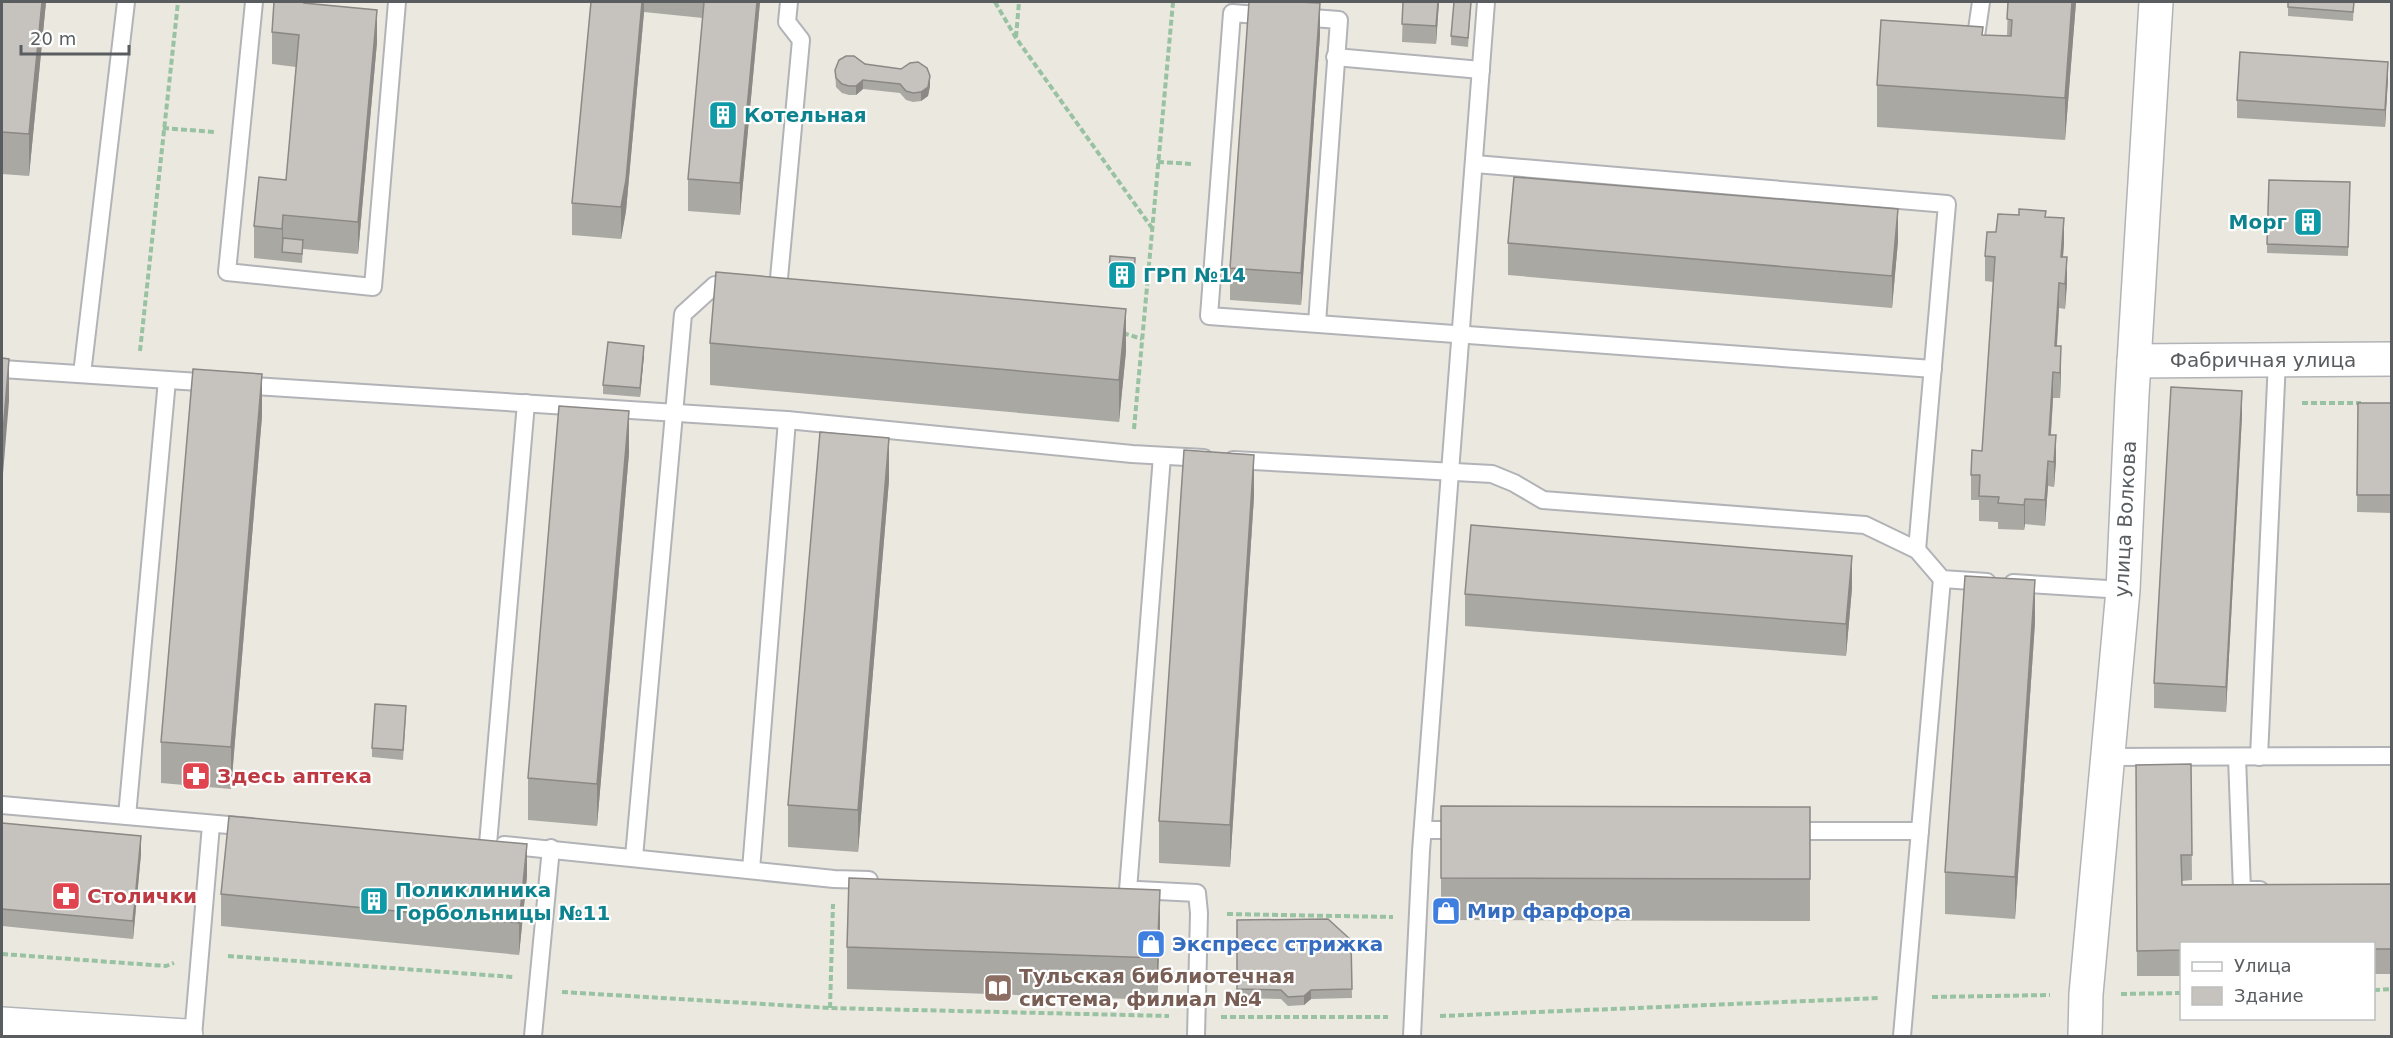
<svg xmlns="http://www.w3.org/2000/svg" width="2393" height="1038" font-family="'DejaVu Sans',sans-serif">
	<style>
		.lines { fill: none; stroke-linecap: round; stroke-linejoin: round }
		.lane-casing { stroke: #b1b3b7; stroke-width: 20 }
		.street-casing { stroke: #b1b3b7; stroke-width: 36 }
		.secondary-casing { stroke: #b2b6ba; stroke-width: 36 }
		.path { stroke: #98c2a1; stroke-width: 4; stroke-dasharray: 6 3; stroke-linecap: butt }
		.lane { stroke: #fff; stroke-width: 16 }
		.street { stroke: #fff; stroke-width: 33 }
		.secondary { stroke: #fff; stroke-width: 33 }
		.wall { fill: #aaa8a3 }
		.shaded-wall { fill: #8b8885 }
		.building { fill: #c6c3be; stroke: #8b8885; stroke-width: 1.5 }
		.labels { text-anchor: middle; stroke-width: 4.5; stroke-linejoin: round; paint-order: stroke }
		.culture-label { font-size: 20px; font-weight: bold; fill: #0d838f; stroke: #fff; text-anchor: start }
		.street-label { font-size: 20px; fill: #595d60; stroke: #fff }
		.health-label { font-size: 20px; font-weight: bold; fill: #be3a42; stroke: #fff; text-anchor: start }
		.shop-label { font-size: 20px; font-weight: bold; fill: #366cbe; stroke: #fff; text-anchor: start }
		.education-label { font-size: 20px; font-weight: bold; fill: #785e54; stroke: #fff; text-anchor: start }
	</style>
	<rect width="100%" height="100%" fill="#ebe8e0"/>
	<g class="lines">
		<g class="lane-casing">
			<g id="lane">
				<path d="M 254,2 L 227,272 L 373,287 L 397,2"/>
				<path d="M 1270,16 L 1232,13 L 1209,316 L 1933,369"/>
				<path d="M 1299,17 L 1339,20 L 1317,323"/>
				<path d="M 1975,43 L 1981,2"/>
				<path d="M 1335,57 L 1481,70"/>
				<path d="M 1475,164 L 1947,204 L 1917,550"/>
				<path d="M 778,289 L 801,40 L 787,22 L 789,2"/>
				<path d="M 2,369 L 214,383"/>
				<path d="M 82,374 L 126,2"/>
				<path d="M 240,385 L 787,420 L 1132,454 L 1204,458"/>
				<path d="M 1233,460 L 1492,474 L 1514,483 L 1543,500 L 1865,525 L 1917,550 L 1942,579 L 1987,582"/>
				<path d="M 2013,583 L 2123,590"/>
				<path d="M 2107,757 L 2392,756"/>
				<path d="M 2237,757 L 2242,890 L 2260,890"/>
				<path d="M 2259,757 L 2277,360"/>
				<path d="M 2,805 L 251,827"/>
				<path d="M 127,816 L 167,380"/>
				<path d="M 1423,830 L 1464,830"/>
				<path d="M 1789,831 L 1920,831"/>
				<path d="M 488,844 L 526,403"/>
				<path d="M 504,845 L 834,879 L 869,880"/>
				<path d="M 634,857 L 683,314 L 715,285 L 735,286"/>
				<path d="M 751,870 L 787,420"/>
				<path d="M 1128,890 L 1162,456"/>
				<path d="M 1138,890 L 1197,893 L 1199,913 L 1196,1036"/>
				<path d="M 193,1036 L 211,825"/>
				<path d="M 533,1036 L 551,848"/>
				<path d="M 1412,1036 L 1421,851 L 1486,2"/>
				<path d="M 1902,1036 L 1942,579"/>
			</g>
		</g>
		<g class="street-casing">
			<g id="street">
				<path d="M 2134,361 L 2392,359"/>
				<path d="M 2085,1036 L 2086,994 L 2123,590 L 2132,395 L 2156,2"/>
			</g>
		</g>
		<g class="secondary-casing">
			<path id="secondary" d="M 2,1024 L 186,1036"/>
		</g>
		<g class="path">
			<path d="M 995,2 L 1016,38 L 1152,228"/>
			<path d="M 1016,37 L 1019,2"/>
			<path d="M 163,128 L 214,132"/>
			<path d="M 1158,162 L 1193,164"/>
			<path d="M 1123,333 L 1142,339"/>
			<path d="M 140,351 L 178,2"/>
			<path d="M 2302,403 L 2361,403"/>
			<path d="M 1134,429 L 1173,2"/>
			<path d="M 1227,914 L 1393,917"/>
			<path d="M 2,954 L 166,966 L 174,963"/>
			<path d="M 228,956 L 513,977"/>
			<path d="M 2374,990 L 2392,989"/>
			<path d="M 562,992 L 830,1008 L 1169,1016"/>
			<path d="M 2121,994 L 2182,993"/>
			<path d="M 1932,997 L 2050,995"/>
			<path d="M 830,1008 L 833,904"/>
			<path d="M 1440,1016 L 1880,998"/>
			<path d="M 1221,1017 L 1388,1017"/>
		</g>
		<use href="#lane" class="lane"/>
		<use href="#street" class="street"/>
		<use href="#secondary" class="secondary"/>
	</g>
	<g class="wall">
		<path d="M 2,2 L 46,2 L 29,176 L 2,174 Z"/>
		<path d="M 305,2 L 305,3 L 377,42 L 358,254 L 303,249 L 302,263 L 254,258 L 254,226 L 286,180 L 296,67 L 272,64 L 272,32 Z"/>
		<path d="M 591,2 L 760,2 L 740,215 L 688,211 L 688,179 L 703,18 L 644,12 L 626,211 L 621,239 L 572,235 L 572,203 Z"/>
		<path d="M 1403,2 L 1439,2 L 1436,44 L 1402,42 Z"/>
		<path d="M 1471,2 L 1468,47 L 1451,45 L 1451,36 Z"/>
		<path d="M 2008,2 L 2076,2 L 2065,140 L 1877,127 L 1877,85 L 1983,35 L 2007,36 Z"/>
		<path d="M 2288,2 L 2354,2 L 2353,21 L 2288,16 Z"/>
		<path d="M 1320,35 L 1301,305 L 1230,300 L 1230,268 Z"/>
		<path d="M 865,64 L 930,86 L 928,96 L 921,101 L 913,102 L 906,100 L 900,93 L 863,89 L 856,95 L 849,95 L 842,93 L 836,87 L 835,70 Z"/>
		<path d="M 2388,79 L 2385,127 L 2237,118 L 2237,100 Z"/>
		<path d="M 2350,182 L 2348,256 L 2267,253 L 2267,244 Z"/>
		<path d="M 2046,217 L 2064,243 L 2063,257 L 2067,283 L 2065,309 L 2059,308 L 2057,346 L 2061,371 L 2060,398 L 2053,398 L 2051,435 L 2056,461 L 2054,487 L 2048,486 L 2045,526 L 2025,524 L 2024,530 L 1998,529 L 1998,522 L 1979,521 L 1979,500 L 1971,500 L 1971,475 L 1982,451 L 1993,282 L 1985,281 L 1985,256 L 1996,232 Z"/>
		<path d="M 1898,241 L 1892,308 L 1508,275 L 1508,243 Z"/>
		<path d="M 1135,267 L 1134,285 L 1109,283 L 1109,274 Z"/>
		<path d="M 710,343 L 1126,351 L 1119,422 L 710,385 Z"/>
		<path d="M 644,355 L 640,397 L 603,394 L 603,385 Z"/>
		<path d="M 2358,403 L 2391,403 L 2391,513 L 2357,512 Z"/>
		<path d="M 262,416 L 231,789 L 161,783 L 161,742 Z"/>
		<path d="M 2242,416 L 2226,712 L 2154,708 L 2154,683 Z"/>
		<path d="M 629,453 L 597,826 L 528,820 L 528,778 Z"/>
		<path d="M 889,480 L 858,852 L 788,847 L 788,805 Z"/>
		<path d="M 1254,496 L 1230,867 L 1159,863 L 1159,821 Z"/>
		<path d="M 1852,588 L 1846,656 L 1465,626 L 1465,594 Z"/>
		<path d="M 2035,622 L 2015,919 L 1945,914 L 1945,872 Z"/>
		<path d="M 406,715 L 403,760 L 372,757 L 372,748 Z"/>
		<path d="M 2191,764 L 2192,880 L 2182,881 L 2182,885 L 2391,884 L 2391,974 L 2373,974 L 2373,944 L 2181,944 L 2181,976 L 2137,976 L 2136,765 Z"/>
		<path d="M 1441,806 L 1810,807 L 1810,921 L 1441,920 Z"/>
		<path d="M 2,823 L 141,854 L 133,939 L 2,926 Z"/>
		<path d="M 527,876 L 519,955 L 221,926 L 221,894 Z"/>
		<path d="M 1237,920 L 1351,940 L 1352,998 L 1311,999 L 1304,1005 L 1288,1006 L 1281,999 L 1237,998 Z"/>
		<path d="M 1160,932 L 1157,1000 L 847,989 L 847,947 Z"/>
	</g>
	<g class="shaded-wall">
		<path d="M 42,2 L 46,2 L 29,176 L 29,134 Z"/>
		<path d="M 642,2 L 644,2 L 644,12 L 626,211 L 621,239 L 621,207 Z"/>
		<path d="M 757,2 L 760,2 L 740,215 L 740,183 Z"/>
		<path d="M 1438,2 L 1439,2 L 1436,44 L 1436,26 Z"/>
		<path d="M 2072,2 L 2076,2 L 2065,140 L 2065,98 Z"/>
		<path d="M 1320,3 L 1320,35 L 1301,305 L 1301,273 Z"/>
		<path d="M 377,10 L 377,42 L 358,254 L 358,222 Z"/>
		<path d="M 2388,62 L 2388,79 L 2385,127 L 2385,110 Z"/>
		<path d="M 930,76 L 930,86 L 928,96 L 921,101 L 921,92 Z"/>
		<path d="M 863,80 L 863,89 L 856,95 L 856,86 Z"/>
		<path d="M 1898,209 L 1898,241 L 1892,308 L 1892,276 Z"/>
		<path d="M 283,215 L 283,247 L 282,252 L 282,261 L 282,229 Z"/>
		<path d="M 2064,218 L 2064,243 L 2061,282 L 2061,257 Z"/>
		<path d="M 2067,257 L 2067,283 L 2065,309 L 2065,284 Z"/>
		<path d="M 2059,283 L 2059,308 L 2055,372 L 2055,346 Z"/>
		<path d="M 1126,309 L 1126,351 L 1119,422 L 1119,380 Z"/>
		<path d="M 644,346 L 644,355 L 640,397 L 640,388 Z"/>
		<path d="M 2061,346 L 2061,371 L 2060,398 L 2060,373 Z"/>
		<path d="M 9,359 L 9,401 L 2,486 L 2,444 Z"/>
		<path d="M 2053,372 L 2053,398 L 2049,460 L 2049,435 Z"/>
		<path d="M 262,374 L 262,416 L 231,789 L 231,747 Z"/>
		<path d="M 2242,391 L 2242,416 L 2226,712 L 2226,687 Z"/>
		<path d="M 629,411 L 629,453 L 597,826 L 597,784 Z"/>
		<path d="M 2056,435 L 2056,461 L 2054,487 L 2054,462 Z"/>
		<path d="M 889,438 L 889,480 L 858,852 L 858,810 Z"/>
		<path d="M 1254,455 L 1254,496 L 1230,867 L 1230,825 Z"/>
		<path d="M 2048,461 L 2048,486 L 2045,526 L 2045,500 Z"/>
		<path d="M 2025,499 L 2025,524 L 2024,530 L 2024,505 Z"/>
		<path d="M 1852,556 L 1852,588 L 1846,656 L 1846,624 Z"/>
		<path d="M 2035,580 L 2035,622 L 2015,919 L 2015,877 Z"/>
		<path d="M 141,836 L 141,854 L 133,939 L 133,921 Z"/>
		<path d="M 527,844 L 527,876 L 519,955 L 519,923 Z"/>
		<path d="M 1160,890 L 1160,932 L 1157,1000 L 1157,958 Z"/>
		<path d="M 1311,990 L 1311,999 L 1304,1005 L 1304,996 Z"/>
	</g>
	<g class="building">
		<path d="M 2,2 L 42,2 L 29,134 L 2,132 Z"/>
		<path d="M 274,2 L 304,2 L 304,3 L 377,10 L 358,222 L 283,215 L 282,229 L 254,226 L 259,177 L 286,180 L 299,35 L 272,32 Z"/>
		<path d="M 591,2 L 642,2 L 626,180 L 621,207 L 572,203 Z"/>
		<path d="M 704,2 L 757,2 L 740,183 L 688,179 Z"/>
		<path d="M 1249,2 L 1298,2 L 1320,3 L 1301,273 L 1230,268 Z"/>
		<path d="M 1403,2 L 1438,2 L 1436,26 L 1402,24 Z"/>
		<path d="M 1454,2 L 1471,2 L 1468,38 L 1451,36 Z"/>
		<path d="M 2008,2 L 2072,2 L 2065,98 L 1877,85 L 1881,20 L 1983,27 L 1982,35 L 2011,36 L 2012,20 L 2007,19 Z"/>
		<path d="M 2288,2 L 2354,2 L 2353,12 L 2288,7 Z"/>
		<path d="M 2240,52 L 2388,62 L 2385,110 L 2237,100 Z"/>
		<path d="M 846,56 L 854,56 L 865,64 L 901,69 L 910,63 L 918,62 L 927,68 L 930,76 L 928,87 L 921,92 L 913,93 L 906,91 L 900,84 L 863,80 L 856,86 L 849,86 L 842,84 L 836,78 L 835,70 L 839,60 Z"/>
		<path d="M 1514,177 L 1898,209 L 1892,276 L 1508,243 Z"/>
		<path d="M 2269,180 L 2350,182 L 2348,247 L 2267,244 Z"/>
		<path d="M 2019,209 L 2046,211 L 2045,217 L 2064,218 L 2061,257 L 2067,257 L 2065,284 L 2059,283 L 2055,346 L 2061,346 L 2060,373 L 2053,372 L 2049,435 L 2056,435 L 2054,462 L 2048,461 L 2045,500 L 2025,499 L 2024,505 L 1998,503 L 1999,497 L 1979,496 L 1980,475 L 1971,475 L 1972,450 L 1982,451 L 1995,257 L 1985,256 L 1987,232 L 1996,232 L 1998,214 L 2019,215 Z"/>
		<path d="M 283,238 L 303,240 L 302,254 L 282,252 Z"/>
		<path d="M 1110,256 L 1135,258 L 1134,276 L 1109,274 Z"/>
		<path d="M 716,272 L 1126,309 L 1119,380 L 710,343 Z"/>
		<path d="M 608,342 L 644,346 L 640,388 L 603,385 Z"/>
		<path d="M 2,358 L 9,359 L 2,444 Z"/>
		<path d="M 193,369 L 262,374 L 231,747 L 161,742 Z"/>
		<path d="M 2171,387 L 2242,391 L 2226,687 L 2154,683 Z"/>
		<path d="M 2358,403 L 2391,403 L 2391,495 L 2357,495 Z"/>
		<path d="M 559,406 L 629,411 L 597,784 L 528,778 Z"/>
		<path d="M 820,432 L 889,438 L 858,810 L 788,805 Z"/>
		<path d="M 1184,450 L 1254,455 L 1230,825 L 1159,821 Z"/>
		<path d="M 1471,525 L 1852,556 L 1846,624 L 1465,594 Z"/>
		<path d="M 1965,576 L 2035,580 L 2015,877 L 1945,872 Z"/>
		<path d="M 375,704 L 406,706 L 403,750 L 372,748 Z"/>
		<path d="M 2191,764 L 2192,855 L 2181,855 L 2182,885 L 2391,884 L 2391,949 L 2373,949 L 2373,944 L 2181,944 L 2181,950 L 2137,951 L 2136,765 Z"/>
		<path d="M 1441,806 L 1810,807 L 1810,879 L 1441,878 Z"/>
		<path d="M 229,816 L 527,844 L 519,923 L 221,894 Z"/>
		<path d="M 2,823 L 141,836 L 133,921 L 2,909 Z"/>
		<path d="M 849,878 L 1160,890 L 1157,958 L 847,947 Z"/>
		<path d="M 1328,919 L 1351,940 L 1352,989 L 1311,990 L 1304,996 L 1288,997 L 1281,990 L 1237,989 L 1237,920 Z"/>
	</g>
	<defs>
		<g id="building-square" transform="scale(1.5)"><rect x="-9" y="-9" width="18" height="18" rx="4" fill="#0f9aa8" stroke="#fff"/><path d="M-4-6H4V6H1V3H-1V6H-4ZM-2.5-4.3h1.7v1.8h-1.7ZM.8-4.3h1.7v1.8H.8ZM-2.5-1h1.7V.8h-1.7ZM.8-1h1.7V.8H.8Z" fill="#fff"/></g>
		<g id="pharmacy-square" transform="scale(1.5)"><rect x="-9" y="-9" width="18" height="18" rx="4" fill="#e0444e" stroke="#fff"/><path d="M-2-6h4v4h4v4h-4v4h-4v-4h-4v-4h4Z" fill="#fff"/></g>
		<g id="shop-square" transform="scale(1.5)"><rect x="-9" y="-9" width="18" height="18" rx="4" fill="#3f7fe0" stroke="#fff"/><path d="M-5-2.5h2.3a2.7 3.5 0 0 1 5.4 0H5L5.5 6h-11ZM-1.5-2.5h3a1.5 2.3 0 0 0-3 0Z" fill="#fff"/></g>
		<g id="library-square" transform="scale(1.5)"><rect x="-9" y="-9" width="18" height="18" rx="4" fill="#8d6e63" stroke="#fff"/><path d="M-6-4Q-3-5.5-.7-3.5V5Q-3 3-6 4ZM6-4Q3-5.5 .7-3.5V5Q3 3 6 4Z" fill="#fff"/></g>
	</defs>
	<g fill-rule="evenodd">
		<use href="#building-square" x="723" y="115"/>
		<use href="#building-square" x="2308" y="222"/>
		<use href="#building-square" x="1122" y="275"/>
		<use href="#pharmacy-square" x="196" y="776"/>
		<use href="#pharmacy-square" x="66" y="896"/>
		<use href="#building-square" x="374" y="901"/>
		<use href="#shop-square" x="1446" y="911"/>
		<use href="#shop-square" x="1151" y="944"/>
		<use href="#library-square" x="998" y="988"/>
	</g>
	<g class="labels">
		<g class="culture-label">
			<text x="744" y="122">Котельная</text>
			<text x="2287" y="229" text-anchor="end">Морг</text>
			<text x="1143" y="282">ГРП №14</text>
			<text x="395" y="897">Поликлиника<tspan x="395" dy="23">Горбольницы №11</tspan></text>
		</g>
		<g class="street-label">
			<text x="2263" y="367">Фабричная улица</text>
			<text transform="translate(2125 519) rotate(-87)" y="7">улица Волкова</text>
		</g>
		<g class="health-label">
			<text x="217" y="783">Здесь аптека</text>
			<text x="87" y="903">Столички</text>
		</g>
		<g class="shop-label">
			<text x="1467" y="918">Мир фарфора</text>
			<text x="1172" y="951">Экспресс стрижка</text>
		</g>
		<g class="education-label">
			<text x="1019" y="983">Тульская библиотечная<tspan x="1019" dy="23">система, филиал №4</tspan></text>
		</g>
	</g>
	<rect width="2393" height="1038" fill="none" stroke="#595d60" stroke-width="6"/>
	<rect x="2180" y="942" width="195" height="78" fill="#ffffff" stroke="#bdbebf" stroke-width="1.5"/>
	<rect x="2192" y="962" width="30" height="9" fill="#ffffff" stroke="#bdbebf" stroke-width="1.5"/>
	<text x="2234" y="972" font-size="18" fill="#595d60">Улица</text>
	<rect x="2192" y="987" width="30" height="18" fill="#c6c3be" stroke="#bdbebf" stroke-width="1.5"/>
	<text x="2234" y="1002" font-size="18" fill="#595d60">Здание</text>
	<path d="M21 45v9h108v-9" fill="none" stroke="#595d60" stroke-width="3"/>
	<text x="30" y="45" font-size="18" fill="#595d60" stroke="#ffffff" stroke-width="4.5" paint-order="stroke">20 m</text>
</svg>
